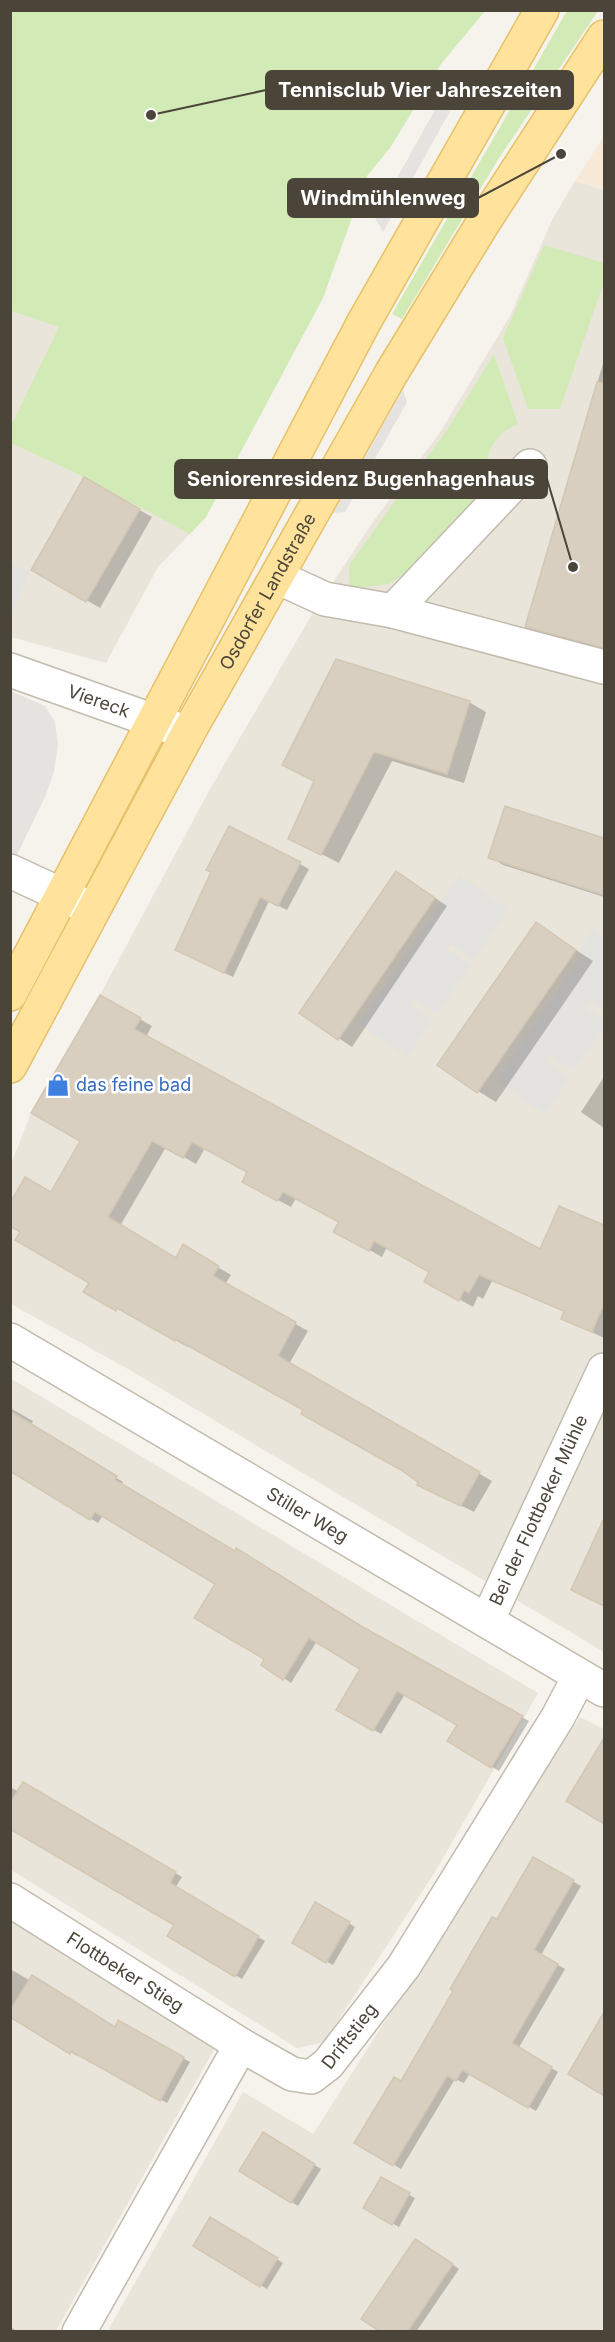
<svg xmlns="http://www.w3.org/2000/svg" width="615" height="2342" font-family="Inter,sans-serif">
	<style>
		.residential { fill: #eae5da }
		.commercial { fill: #f7ead8 }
		.green { fill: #d2eab5 }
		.parking { fill: #e5e3e0 }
		.shadow { fill: #0003 }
		.building { fill: #d8cfc1; stroke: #d3c7b4; stroke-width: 1.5 }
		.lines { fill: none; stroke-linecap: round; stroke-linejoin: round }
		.minor-casing { stroke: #c2bbae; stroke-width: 36 }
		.major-casing { stroke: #e6c16a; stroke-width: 36 }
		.minor { stroke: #fff; stroke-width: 33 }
		.major { stroke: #ffe39c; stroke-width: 33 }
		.labels { text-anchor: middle; stroke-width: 5; stroke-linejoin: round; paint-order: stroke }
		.street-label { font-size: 18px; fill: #4b4439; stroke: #fff }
		.shop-label { font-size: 18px; fill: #366cbe; stroke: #fff; text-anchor: start }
		.leader { fill: none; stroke: #4b4439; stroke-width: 2 }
		.callout-dot { fill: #4b4439; stroke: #fff; stroke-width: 2 }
		.callout { fill: #4b4439; stroke: #4b4439; stroke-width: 2 }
		.callout-label { font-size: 20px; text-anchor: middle; font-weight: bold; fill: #fff }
	</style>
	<rect width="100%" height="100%" fill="#f6f3ec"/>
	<g class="residential">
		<path d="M 575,181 L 604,190 L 604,1652 L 128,1369 L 11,1304 L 11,1164 L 31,1113 L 100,995 L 210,789 L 314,611 L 375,519 L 439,434 L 510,316 L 552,220 Z"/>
		<path d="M 10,311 L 240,384 L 206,517 L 158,567 L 106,663 L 11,637 Z"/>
		<path d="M 10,1378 L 538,1693 L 435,1872 L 324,2042 L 297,2048 L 11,1870 Z"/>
		<path d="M 580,1717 L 604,1729 L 604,2331 L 107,2332 L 243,2092 L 313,2134 Z"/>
		<path d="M 11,1916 L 220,2039 L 56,2331 L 11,2332 Z"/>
	</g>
	<path class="commercial" d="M 604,136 L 604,190 L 575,181 Z"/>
	<g class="green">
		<path d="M 11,10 L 485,11 L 441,64 L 390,148 L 367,176 L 323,298 L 206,517 L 190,534 L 84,477 L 11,443 L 11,426 L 59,327 L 11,311 Z"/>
		<path d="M 567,11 L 598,11 L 499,158 L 402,319 L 392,314 Z"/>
		<path d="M 544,245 L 604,263 L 604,282 L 560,409 L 528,409 L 503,338 Z"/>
		<path d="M 494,354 L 518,424 C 492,434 479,462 492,487 L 429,556 L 389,584 L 350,589 L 349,565 L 447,430 Z"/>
	</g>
	<g class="parking">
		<path d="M 469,77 L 383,232 L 375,218 L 452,79 Z"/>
		<path d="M 403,390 L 407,402 L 345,512 L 333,513 Z"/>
		<path d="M 11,564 L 29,572 L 11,616 Z"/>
		<path d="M 11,691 L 45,706 L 55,722 L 58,745 L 54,771 L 46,795 L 11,867 Z"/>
		<path d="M 460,875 L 508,909 L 474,960 L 451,944 L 447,949 L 470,965 L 437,1014 L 414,998 L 410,1005 L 432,1020 L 407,1057 L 359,1024 Z"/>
		<path d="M 593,929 L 604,937 L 604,1011 L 589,1001 L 585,1007 L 604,1020 L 604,1027 L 574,1071 L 550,1056 L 547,1062 L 570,1078 L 545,1114 L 496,1081 L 583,953 L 579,950 Z"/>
	</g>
	<g class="shadow">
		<path d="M 604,360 L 604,652 L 544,635 L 527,626 Z"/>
		<path d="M 85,479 L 152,517 L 100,608 L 33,569 Z"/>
		<path d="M 469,702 L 486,712 L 464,783 L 392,761 L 339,863 L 290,838 L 315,782 L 301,775 Z"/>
		<path d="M 506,808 L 604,839 L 604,897 L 503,865 L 490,857 Z"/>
		<path d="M 300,864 L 309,869 L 287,910 L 269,901 L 233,977 L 186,954 Z"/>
		<path d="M 409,880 L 447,906 L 352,1047 L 301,1013 Z"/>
		<path d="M 536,924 L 593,961 L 496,1102 L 478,1091 Z"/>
		<path d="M 101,997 L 152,1026 L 146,1037 L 541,1251 L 602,1226 L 604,1221 L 604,1338 L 562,1318 L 565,1312 L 492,1281 L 483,1299 L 478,1296 L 473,1307 L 439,1288 L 431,1271 L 387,1247 L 382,1257 L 348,1238 L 340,1222 L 296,1198 L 291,1207 L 257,1189 L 249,1172 L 205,1148 L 196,1164 L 166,1147 L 120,1226 L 176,1259 L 184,1247 L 231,1275 L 225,1284 L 308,1331 L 289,1364 L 492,1481 L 474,1512 L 432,1491 L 420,1481 L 305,1409 L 190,1345 L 188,1347 L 85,1291 L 91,1282 L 52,1194 L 82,1141 Z"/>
		<path d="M 604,1077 L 604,1128 L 581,1112 Z"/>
		<path d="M 10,1408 L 33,1421 L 31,1425 L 123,1482 L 121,1485 L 235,1553 L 237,1550 L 279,1574 L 367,1631 L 529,1721 L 499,1771 L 449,1741 L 459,1725 L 405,1694 L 381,1734 L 338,1709 L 362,1668 L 317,1641 L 291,1683 L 284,1678 L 266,1659 L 217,1583 L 103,1515 L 98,1523 L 29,1481 L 10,1465 Z"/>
		<path d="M 604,1521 L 604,1605 L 573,1589 Z"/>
		<path d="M 597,1754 L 604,1758 L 604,1822 L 568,1801 Z"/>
		<path d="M 24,1784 L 182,1877 L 175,1888 L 265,1941 L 242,1979 L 169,1936 L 176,1925 L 10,1827 L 10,1787 L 19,1792 Z"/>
		<path d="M 534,1859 L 581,1886 L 541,1955 L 565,1969 L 518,2049 L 558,2072 L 536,2111 L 470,2073 L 464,2083 L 455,2079 L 401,2169 L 356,2142 L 402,2083 Z"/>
		<path d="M 316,1904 L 355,1927 L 333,1965 L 294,1943 Z"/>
		<path d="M 10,1969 L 115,2029 L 119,2022 L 190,2062 L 167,2103 L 79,2053 L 77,2056 L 10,2015 Z"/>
		<path d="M 596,2029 L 604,2034 L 604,2094 L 570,2074 Z"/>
		<path d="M 264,2134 L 321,2169 L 298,2206 L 241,2171 Z"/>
		<path d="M 381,2179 L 415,2198 L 399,2227 L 365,2208 Z"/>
		<path d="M 211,2219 L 283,2263 L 267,2289 L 195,2246 Z"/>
		<path d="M 422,2244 L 459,2269 L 416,2332 L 382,2332 L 363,2319 Z"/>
		<path d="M 10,2327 L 19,2332 L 10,2332 Z"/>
	</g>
	<g class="building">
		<path d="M 597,382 L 604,383 L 604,648 L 525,627 Z"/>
		<path d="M 84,477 L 140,509 L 86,602 L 31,570 Z"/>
		<path d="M 336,659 L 470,701 L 447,774 L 374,752 L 321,855 L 288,839 L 314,781 L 282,765 Z"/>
		<path d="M 505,806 L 604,838 L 604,895 L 488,858 Z"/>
		<path d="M 229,826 L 301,862 L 278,906 L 260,897 L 224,973 L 175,950 L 211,872 L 206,870 Z"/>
		<path d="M 396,871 L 435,898 L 338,1040 L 299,1013 Z"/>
		<path d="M 536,922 L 576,950 L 477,1093 L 437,1065 Z"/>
		<path d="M 100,995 L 141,1018 L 134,1029 L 540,1249 L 559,1206 L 604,1225 L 604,1303 L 592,1332 L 561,1319 L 564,1311 L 479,1275 L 469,1293 L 464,1290 L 459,1301 L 424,1282 L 429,1272 L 374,1241 L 369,1251 L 333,1232 L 339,1222 L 283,1192 L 277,1201 L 242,1182 L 247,1172 L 192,1142 L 183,1158 L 152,1141 L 108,1217 L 176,1258 L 183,1244 L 219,1266 L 213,1276 L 296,1322 L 278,1356 L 480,1472 L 461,1506 L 417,1485 L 418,1482 L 401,1470 L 301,1414 L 303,1410 L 176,1339 L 175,1341 L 117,1308 L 116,1311 L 83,1292 L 89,1283 L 15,1240 L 20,1232 L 10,1226 L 10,1203 L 25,1177 L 51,1192 L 80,1141 L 31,1113 Z"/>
		<path d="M 10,1411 L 117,1476 L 115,1480 L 235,1551 L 236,1548 L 361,1626 L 523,1716 L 491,1768 L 447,1741 L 457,1725 L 397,1691 L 373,1731 L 336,1710 L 360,1669 L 309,1638 L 283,1680 L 261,1665 L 264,1659 L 194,1618 L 215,1584 L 95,1512 L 90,1520 L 10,1471 Z"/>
		<path d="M 604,1518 L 604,1606 L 571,1590 Z"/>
		<path d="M 604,1738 L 604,1824 L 566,1801 Z"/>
		<path d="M 23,1782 L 176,1872 L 170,1883 L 259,1936 L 235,1977 L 167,1936 L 174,1925 L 10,1829 L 10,1803 Z"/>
		<path d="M 533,1857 L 574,1880 L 534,1950 L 558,1964 L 512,2043 L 552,2067 L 528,2108 L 462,2070 L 456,2081 L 447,2076 L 393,2166 L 354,2143 L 394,2077 L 401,2081 L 453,1991 L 450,1989 L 492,1917 L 497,1919 Z"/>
		<path d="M 315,1902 L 350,1922 L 326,1963 L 292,1943 Z"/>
		<path d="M 32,1975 L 115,2027 L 118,2020 L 184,2057 L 160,2101 L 71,2051 L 70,2054 L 10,2017 L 10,2010 Z"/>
		<path d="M 604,2012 L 604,2096 L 568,2074 Z"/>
		<path d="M 263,2132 L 315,2164 L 291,2203 L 239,2171 Z"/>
		<path d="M 381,2177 L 410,2193 L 392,2225 L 363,2208 Z"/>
		<path d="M 210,2217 L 278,2258 L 260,2287 L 193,2246 Z"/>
		<path d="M 415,2239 L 453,2264 L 408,2331 L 379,2331 L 361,2319 Z"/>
	</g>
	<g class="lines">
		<g class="minor-casing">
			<g id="minor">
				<path d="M 277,577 L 325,599 L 393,611 L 530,466"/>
				<path d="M 393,611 L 604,667"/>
				<path id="s1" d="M 10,670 L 188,733"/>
				<path d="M 10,871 L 92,909"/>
				<path id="s2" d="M 10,1340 L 604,1690"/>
				<path id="s3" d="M 488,1619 L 604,1370"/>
				<path id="s4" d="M 10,1900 L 241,2045"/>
				<path id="s5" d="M 79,2332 L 241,2045 L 292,2074 L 311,2077 L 328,2064 L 404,1966 L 558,1717 L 579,1677"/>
			</g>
		</g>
		<g class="major-casing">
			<g id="major">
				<path d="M 10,994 L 364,322 L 542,10"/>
				<path id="s6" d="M 10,1066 L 188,733 L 392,372 L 483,223 L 604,37"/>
			</g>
		</g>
		<use href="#minor" class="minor"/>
		<use href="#major" class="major"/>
	</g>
	<defs>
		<g id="shop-bare" transform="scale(1.8)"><path d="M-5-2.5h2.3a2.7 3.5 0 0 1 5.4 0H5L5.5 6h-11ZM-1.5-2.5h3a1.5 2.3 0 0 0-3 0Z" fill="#3f7fe0" stroke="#fff" stroke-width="2.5" paint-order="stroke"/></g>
	</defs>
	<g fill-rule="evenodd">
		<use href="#shop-bare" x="58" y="1085"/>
	</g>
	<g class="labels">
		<g class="street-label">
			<text dy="6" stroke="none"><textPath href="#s6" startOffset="540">Osdorfer Landstraße</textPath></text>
			<text dy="6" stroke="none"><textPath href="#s1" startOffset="94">Viereck</textPath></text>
			<text dy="6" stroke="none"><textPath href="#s3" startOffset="120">Bei der Flottbeker Mühle</textPath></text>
			<text dy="6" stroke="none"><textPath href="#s2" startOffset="345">Stiller Weg</textPath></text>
			<text dy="6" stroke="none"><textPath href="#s4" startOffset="136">Flottbeker Stieg</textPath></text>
			<text dy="6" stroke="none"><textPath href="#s5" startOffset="464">Driftstieg</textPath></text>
		</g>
		<g class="shop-label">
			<text x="76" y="1091">das feine bad</text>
		</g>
	</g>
	<path class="leader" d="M151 115L266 90M561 154L478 198M573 567L547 479"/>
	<g class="callout-dot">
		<circle cx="151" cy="115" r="6"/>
		<circle cx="561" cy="154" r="6"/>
		<circle cx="573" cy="567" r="6"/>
	</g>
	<g class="callout">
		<rect x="266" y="71" width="307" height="38" rx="6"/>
		<rect x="288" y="179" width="190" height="38" rx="6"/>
		<rect x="175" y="460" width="372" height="38" rx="6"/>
	</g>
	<g class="callout-label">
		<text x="420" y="97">Tennisclub Vier Jahreszeiten</text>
		<text x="383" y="205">Windmühlenweg</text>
		<text x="361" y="486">Seniorenresidenz Bugenhagenhaus</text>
	</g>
	<rect width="615" height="2342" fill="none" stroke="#4b4439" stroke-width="24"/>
</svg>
